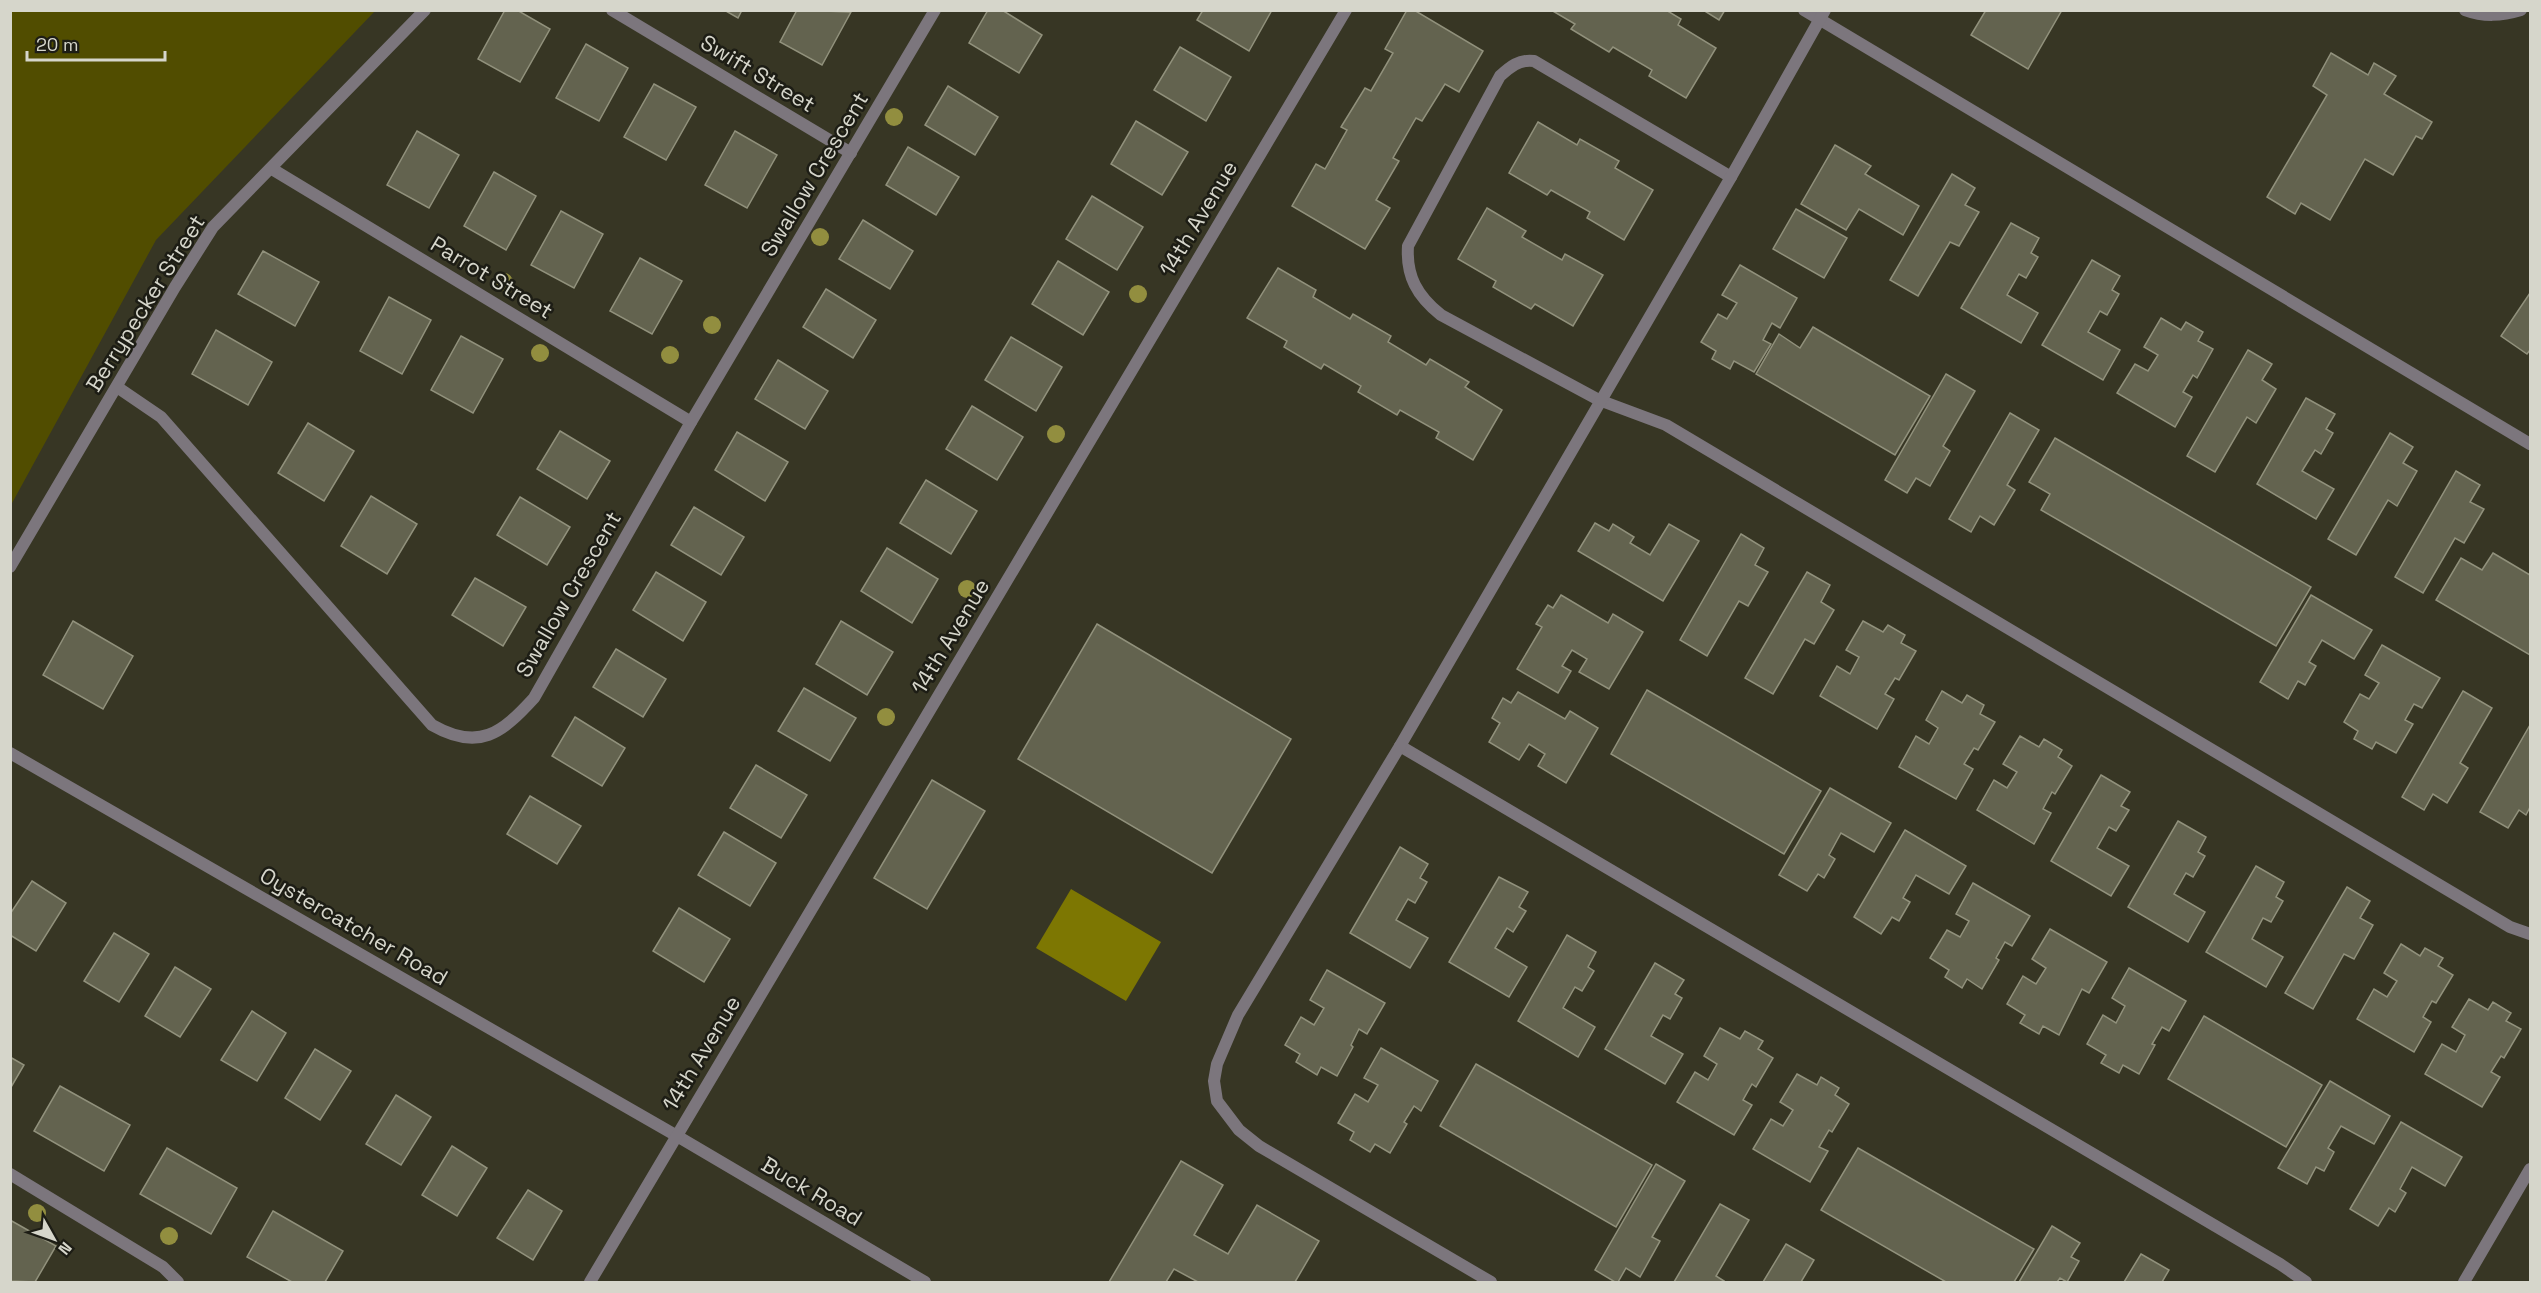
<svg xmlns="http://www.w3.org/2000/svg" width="2541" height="1293" font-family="'Space Grotesk',sans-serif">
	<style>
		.green { fill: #514d00 }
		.water { fill: #7d7702 }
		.building { fill: #63634f; stroke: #91917c; stroke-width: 1.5 }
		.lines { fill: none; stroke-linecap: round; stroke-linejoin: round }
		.street { stroke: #7c767d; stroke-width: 12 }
		.tree { fill: #928e3f }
		.labels { text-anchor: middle; stroke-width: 5; stroke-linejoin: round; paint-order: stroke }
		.street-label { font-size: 22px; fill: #d6d6cb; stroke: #1d1d15 }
	</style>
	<rect width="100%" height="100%" fill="#373624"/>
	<path class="green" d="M 11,10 L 375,11 L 156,240 L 11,505 Z"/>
	<path class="water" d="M 1071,889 L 1161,942 L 1126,1001 L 1036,948 Z"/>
	<g class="building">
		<path d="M 505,10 L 517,10 L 550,29 L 520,82 L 478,59 Z"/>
		<path d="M 724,10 L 742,10 L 738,18 Z"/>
		<path d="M 797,10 L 851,12 L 822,65 L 780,42 Z"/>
		<path d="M 988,10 L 1002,10 L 1042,35 L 1019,73 L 969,43 Z"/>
		<path d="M 1203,10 L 1272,10 L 1249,51 L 1197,20 Z"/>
		<path d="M 1407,10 L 1414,10 L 1483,51 L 1459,92 L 1445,84 L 1422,121 L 1416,118 L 1393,158 L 1399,161 L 1376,200 L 1390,208 L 1365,249 L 1292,206 L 1316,164 L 1325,169 L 1347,130 L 1341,127 L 1365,88 L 1371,91 L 1393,53 L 1385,49 Z"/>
		<path d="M 1551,10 L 1666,10 L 1681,19 L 1678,25 L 1716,48 L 1686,98 L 1649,76 L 1652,70 L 1613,47 L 1609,52 L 1571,29 L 1575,24 Z"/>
		<path d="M 1703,10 L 1725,10 L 1719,20 Z"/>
		<path d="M 1986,10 L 2062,10 L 2028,69 L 1971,35 Z"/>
		<path d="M 586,44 L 628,68 L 599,121 L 556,98 Z"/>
		<path d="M 1180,47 L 1231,77 L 1206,121 L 1154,90 Z"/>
		<path d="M 2331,53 L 2368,75 L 2374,63 L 2396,76 L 2384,94 L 2432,122 L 2422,139 L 2416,136 L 2393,175 L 2365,159 L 2330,220 L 2301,203 L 2295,214 L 2267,197 L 2327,95 L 2313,86 Z"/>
		<path d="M 654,84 L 696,107 L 666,160 L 624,137 Z"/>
		<path d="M 948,86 L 998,117 L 975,155 L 925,125 Z"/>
		<path d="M 1136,121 L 1188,152 L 1162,195 L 1111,164 Z"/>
		<path d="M 1538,122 L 1577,145 L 1580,139 L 1619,161 L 1615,168 L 1653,190 L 1624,240 L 1587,218 L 1590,212 L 1551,190 L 1547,195 L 1509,173 Z"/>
		<path d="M 417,131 L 459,155 L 429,208 L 387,185 Z"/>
		<path d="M 735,131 L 777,155 L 747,208 L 705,185 Z"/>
		<path d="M 1835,145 L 1871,166 L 1865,174 L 1919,206 L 1903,235 L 1859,209 L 1846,230 L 1801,204 Z"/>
		<path d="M 908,147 L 959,177 L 936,215 L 886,185 Z"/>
		<path d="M 494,172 L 536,196 L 506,250 L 464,226 Z"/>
		<path d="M 1952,174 L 1975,188 L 1965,205 L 1979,212 L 1959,246 L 1950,242 L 1918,296 L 1890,280 Z"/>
		<path d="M 1092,196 L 1143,227 L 1117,270 L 1066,239 Z"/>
		<path d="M 1487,208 L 1526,231 L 1522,237 L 1562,260 L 1565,254 L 1603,275 L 1573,326 L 1535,304 L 1531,309 L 1493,287 L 1496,281 L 1458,259 Z"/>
		<path d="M 1796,209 L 1847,238 L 1824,278 L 1773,249 Z"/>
		<path d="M 561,211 L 603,234 L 574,288 L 531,265 Z"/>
		<path d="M 863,220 L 913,251 L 890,289 L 839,259 Z"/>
		<path d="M 2011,223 L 2039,238 L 2031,253 L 2038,257 L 2026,278 L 2019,274 L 2007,295 L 2038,313 L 2021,343 L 1961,308 Z"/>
		<path d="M 263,251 L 319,282 L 295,326 L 238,294 Z"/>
		<path d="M 640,258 L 682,281 L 652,334 L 610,311 Z"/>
		<path d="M 2092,260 L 2120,276 L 2112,290 L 2119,294 L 2107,315 L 2100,311 L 2088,332 L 2120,350 L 2103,380 L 2042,345 Z"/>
		<path d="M 1058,261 L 1109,292 L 1083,335 L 1032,304 Z"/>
		<path d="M 1740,265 L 1797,298 L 1780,328 L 1772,323 L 1763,340 L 1771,344 L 1754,372 L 1734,361 L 1730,369 L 1712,359 L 1716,351 L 1701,342 L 1718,314 L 1727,319 L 1737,303 L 1722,295 Z"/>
		<path d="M 1278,268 L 1316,290 L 1313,297 L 1350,319 L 1353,314 L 1391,336 L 1388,342 L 1426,365 L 1430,359 L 1469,382 L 1465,387 L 1502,410 L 1473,460 L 1436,438 L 1439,432 L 1400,410 L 1397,415 L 1358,392 L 1361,386 L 1324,364 L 1321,369 L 1284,347 L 1287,341 L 1247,318 Z"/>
		<path d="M 826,289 L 876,320 L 853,358 L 803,327 Z"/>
		<path d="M 2530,293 L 2530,350 L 2527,354 L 2501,336 Z"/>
		<path d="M 389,297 L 431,320 L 402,374 L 360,351 Z"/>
		<path d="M 2161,318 L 2181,330 L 2186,322 L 2203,332 L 2198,341 L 2213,349 L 2197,378 L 2193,375 L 2183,392 L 2192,397 L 2175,427 L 2117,393 L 2135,364 L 2148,371 L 2158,355 L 2144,347 Z"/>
		<path d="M 1813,327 L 1930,396 L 1895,455 L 1756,374 L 1779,334 L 1800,348 Z"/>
		<path d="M 216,330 L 272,362 L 248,405 L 192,374 Z"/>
		<path d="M 461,336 L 503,359 L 473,413 L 431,390 Z"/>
		<path d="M 1011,337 L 1062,367 L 1036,411 L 985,380 Z"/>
		<path d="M 2248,350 L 2272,364 L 2262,380 L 2276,389 L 2256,423 L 2247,417 L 2215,472 L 2187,456 Z"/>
		<path d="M 778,360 L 828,391 L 805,429 L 755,399 Z"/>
		<path d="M 1946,374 L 1975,391 L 1943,446 L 1950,451 L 1930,486 L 1916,478 L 1907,493 L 1885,480 Z"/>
		<path d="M 2306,398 L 2335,414 L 2326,429 L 2333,433 L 2321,454 L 2315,450 L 2302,471 L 2334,489 L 2316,519 L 2257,484 Z"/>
		<path d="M 972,406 L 1023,437 L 997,480 L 946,449 Z"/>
		<path d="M 2010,413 L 2039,430 L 2007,485 L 2015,490 L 1994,525 L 1980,516 L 1971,532 L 1949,519 Z"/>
		<path d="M 308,423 L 354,451 L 324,501 L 278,473 Z"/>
		<path d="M 560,431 L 610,461 L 587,499 L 537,469 Z"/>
		<path d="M 737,432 L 788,462 L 765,501 L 715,470 Z"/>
		<path d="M 2390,433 L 2413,447 L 2403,463 L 2417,471 L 2397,506 L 2388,500 L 2356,555 L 2328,539 Z"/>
		<path d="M 2055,438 L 2311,587 L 2276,646 L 2041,510 L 2050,494 L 2029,482 Z"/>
		<path d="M 2456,471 L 2480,485 L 2470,502 L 2484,509 L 2464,543 L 2455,538 L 2423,593 L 2395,577 Z"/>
		<path d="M 926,480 L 977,511 L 951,554 L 900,523 Z"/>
		<path d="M 371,496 L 417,524 L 387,574 L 341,546 Z"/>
		<path d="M 520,497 L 570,527 L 547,565 L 497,535 Z"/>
		<path d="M 694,507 L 744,537 L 721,575 L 671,545 Z"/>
		<path d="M 1595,523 L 1609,531 L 1613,524 L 1634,537 L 1630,543 L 1650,555 L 1669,524 L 1699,541 L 1663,601 L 1578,551 Z"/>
		<path d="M 1741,534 L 1764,548 L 1755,565 L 1768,572 L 1748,606 L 1739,601 L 1707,656 L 1680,640 Z"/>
		<path d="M 887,548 L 938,579 L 912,623 L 861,591 Z"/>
		<path d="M 2493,553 L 2530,575 L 2530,655 L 2436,600 L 2461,558 L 2482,570 Z"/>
		<path d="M 656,572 L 706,602 L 683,641 L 633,610 Z"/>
		<path d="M 1807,572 L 1830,585 L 1821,602 L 1834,610 L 1814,644 L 1805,639 L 1773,694 L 1745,678 Z"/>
		<path d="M 475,578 L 526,607 L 503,646 L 452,615 Z"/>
		<path d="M 1561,595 L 1608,623 L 1613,614 L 1643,632 L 1609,689 L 1579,672 L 1587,659 L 1572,650 L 1562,666 L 1571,671 L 1558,693 L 1517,669 L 1542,627 L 1536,624 L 1548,605 L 1553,608 Z"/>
		<path d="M 2311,595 L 2372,630 L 2354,659 L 2322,640 L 2309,662 L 2316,666 L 2305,685 L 2298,681 L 2288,699 L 2260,682 Z"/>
		<path d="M 73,621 L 133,656 L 103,709 L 43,675 Z"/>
		<path d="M 841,621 L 893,652 L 867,695 L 816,664 Z"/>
		<path d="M 1863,621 L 1883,632 L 1888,625 L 1905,635 L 1901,643 L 1916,651 L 1899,680 L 1895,678 L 1885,694 L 1894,699 L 1877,729 L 1820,696 L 1837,666 L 1850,674 L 1859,657 L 1846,650 Z"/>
		<path d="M 1097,624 L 1291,739 L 1212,873 L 1018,759 Z"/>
		<path d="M 2382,645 L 2440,678 L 2422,708 L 2414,704 L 2405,720 L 2413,724 L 2396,753 L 2376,742 L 2372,749 L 2354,739 L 2358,731 L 2344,722 L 2360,694 L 2369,699 L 2379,683 L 2365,675 Z"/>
		<path d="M 616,649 L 666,679 L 643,717 L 593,687 Z"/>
		<path d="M 804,688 L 856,718 L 830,761 L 778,731 Z"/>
		<path d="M 1647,690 L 1821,791 L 1784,854 L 1611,754 Z"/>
		<path d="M 1942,691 L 1962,703 L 1967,695 L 1984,705 L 1980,714 L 1995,722 L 1978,750 L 1974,748 L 1964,764 L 1973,769 L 1956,799 L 1899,767 L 1916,736 L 1929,744 L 1938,728 L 1926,720 Z"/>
		<path d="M 2463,691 L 2492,708 L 2460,763 L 2468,768 L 2447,803 L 2433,794 L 2424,810 L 2402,797 Z"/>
		<path d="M 1518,692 L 1565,719 L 1570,711 L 1598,728 L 1566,783 L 1538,766 L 1545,754 L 1529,744 L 1519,760 L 1489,742 L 1500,723 L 1492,718 L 1503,698 L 1511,703 Z"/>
		<path d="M 575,717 L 625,748 L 602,786 L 552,756 Z"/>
		<path d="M 2530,725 L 2530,807 L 2526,815 L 2519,810 L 2508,828 L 2480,812 Z"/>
		<path d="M 2020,736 L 2039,747 L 2044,739 L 2062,750 L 2058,757 L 2072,766 L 2055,794 L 2052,792 L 2043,809 L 2051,813 L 2034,844 L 1977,810 L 1994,780 L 2007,788 L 2017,772 L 2003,764 Z"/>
		<path d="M 756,765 L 807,795 L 781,838 L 730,808 Z"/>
		<path d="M 2101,775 L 2130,792 L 2121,806 L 2129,810 L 2116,831 L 2109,827 L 2097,848 L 2129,866 L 2111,896 L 2051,861 Z"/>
		<path d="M 932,780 L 985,811 L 927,909 L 874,878 Z"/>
		<path d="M 1830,788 L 1891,823 L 1874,852 L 1841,833 L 1829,855 L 1835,859 L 1824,878 L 1818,874 L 1807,891 L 1779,875 Z"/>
		<path d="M 530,796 L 581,826 L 557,864 L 507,834 Z"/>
		<path d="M 2178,821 L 2206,837 L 2198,852 L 2205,856 L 2193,877 L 2186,873 L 2174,894 L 2205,912 L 2188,942 L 2128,907 Z"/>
		<path d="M 1905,830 L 1966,866 L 1949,894 L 1916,875 L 1903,898 L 1910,902 L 1899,921 L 1892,917 L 1881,934 L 1854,917 Z"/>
		<path d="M 724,832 L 776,863 L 750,906 L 698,875 Z"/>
		<path d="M 1400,847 L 1428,864 L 1420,878 L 1427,882 L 1415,903 L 1408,899 L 1396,920 L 1428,938 L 1410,968 L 1350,933 Z"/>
		<path d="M 2256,866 L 2284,882 L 2276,897 L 2283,901 L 2271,922 L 2263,918 L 2252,939 L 2283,957 L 2266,987 L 2206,952 Z"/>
		<path d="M 1499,877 L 1528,892 L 1519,907 L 1526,911 L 1513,932 L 1507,928 L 1495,948 L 1527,967 L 1509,997 L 1449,962 Z"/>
		<path d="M 32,881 L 66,903 L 36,951 L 10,935 L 10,914 Z"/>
		<path d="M 1973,883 L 2030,916 L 2012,946 L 2005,942 L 1996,958 L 1999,960 L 1982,989 L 1967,979 L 1962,988 L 1945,977 L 1949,970 L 1930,958 L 1947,930 L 1960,937 L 1969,921 L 1956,914 Z"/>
		<path d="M 2347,887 L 2370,901 L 2360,918 L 2373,925 L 2354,959 L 2344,954 L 2313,1009 L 2285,993 Z"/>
		<path d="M 679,908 L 730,939 L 704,982 L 653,951 Z"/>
		<path d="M 2050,929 L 2107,962 L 2089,993 L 2082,989 L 2059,1035 L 2043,1026 L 2039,1034 L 2020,1023 L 2025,1015 L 2007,1004 L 2023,976 L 2036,984 L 2046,968 L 2032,959 Z"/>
		<path d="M 114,933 L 149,954 L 119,1002 L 84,981 Z"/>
		<path d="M 1567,935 L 1596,952 L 1588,967 L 1594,971 L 1582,991 L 1575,987 L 1563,1008 L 1595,1027 L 1578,1057 L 1518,1021 Z"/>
		<path d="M 2401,944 L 2420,956 L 2425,948 L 2443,958 L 2438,966 L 2453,975 L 2436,1003 L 2432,1001 L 2423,1017 L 2431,1022 L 2414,1052 L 2357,1019 L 2374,989 L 2387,997 L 2397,981 L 2384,973 Z"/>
		<path d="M 1655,963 L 1684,980 L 1675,994 L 1682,998 L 1670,1019 L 1663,1015 L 1651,1036 L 1683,1054 L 1665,1084 L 1605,1049 Z"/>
		<path d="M 175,967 L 211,989 L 180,1037 L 145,1016 Z"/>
		<path d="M 2129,968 L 2186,1001 L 2169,1031 L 2162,1027 L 2152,1044 L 2155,1045 L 2139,1074 L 2123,1065 L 2119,1073 L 2101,1063 L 2106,1055 L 2087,1044 L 2103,1015 L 2116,1023 L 2125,1006 L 2112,998 Z"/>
		<path d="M 1327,970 L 1385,1003 L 1367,1034 L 1359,1029 L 1351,1045 L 1353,1047 L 1337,1076 L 1321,1067 L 1317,1075 L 1296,1062 L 1300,1054 L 1285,1045 L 1301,1017 L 1314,1025 L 1324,1008 L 1310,1000 Z"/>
		<path d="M 2469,999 L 2488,1010 L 2493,1002 L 2511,1013 L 2506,1021 L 2521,1029 L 2504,1058 L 2501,1056 L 2491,1072 L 2500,1077 L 2482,1107 L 2425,1074 L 2442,1044 L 2456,1052 L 2465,1035 L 2452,1027 Z"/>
		<path d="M 252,1011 L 286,1033 L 257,1081 L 221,1060 Z"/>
		<path d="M 2204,1016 L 2322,1085 L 2286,1147 L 2168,1079 Z"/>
		<path d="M 1720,1028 L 1740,1039 L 1745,1031 L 1763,1041 L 1758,1049 L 1773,1058 L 1756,1087 L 1752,1084 L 1743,1100 L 1752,1105 L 1734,1135 L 1677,1102 L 1695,1072 L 1708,1080 L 1717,1064 L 1704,1056 Z"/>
		<path d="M 1381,1048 L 1438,1081 L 1421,1111 L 1414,1106 L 1404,1122 L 1407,1124 L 1390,1153 L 1375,1144 L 1370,1152 L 1350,1140 L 1354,1132 L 1338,1123 L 1355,1094 L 1368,1102 L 1378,1085 L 1364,1078 Z"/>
		<path d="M 315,1049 L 351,1071 L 320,1120 L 285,1098 Z"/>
		<path d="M 10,1057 L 24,1065 L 10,1089 Z"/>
		<path d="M 1476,1064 L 1652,1165 L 1616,1227 L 1440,1126 Z"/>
		<path d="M 1797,1074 L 1817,1085 L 1821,1077 L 1839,1088 L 1835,1095 L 1849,1104 L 1832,1132 L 1829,1130 L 1819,1147 L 1828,1151 L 1810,1182 L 1753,1149 L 1771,1119 L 1783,1126 L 1793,1110 L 1780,1102 Z"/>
		<path d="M 2330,1081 L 2390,1116 L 2374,1144 L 2341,1126 L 2328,1148 L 2334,1152 L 2324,1171 L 2316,1167 L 2307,1184 L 2278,1168 Z"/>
		<path d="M 60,1086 L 130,1125 L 104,1171 L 34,1131 Z"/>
		<path d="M 396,1095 L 431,1117 L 401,1165 L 366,1144 Z"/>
		<path d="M 2401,1122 L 2462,1157 L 2445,1186 L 2412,1167 L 2400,1189 L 2406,1193 L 2395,1212 L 2389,1208 L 2378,1226 L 2350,1209 Z"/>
		<path d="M 452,1146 L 487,1168 L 457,1216 L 422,1195 Z"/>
		<path d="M 167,1148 L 237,1188 L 211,1234 L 140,1194 Z"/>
		<path d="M 1858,1148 L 2034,1249 L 2014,1282 L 1946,1282 L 1821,1210 Z"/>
		<path d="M 1181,1161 L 1223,1185 L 1194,1235 L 1228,1254 L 1257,1205 L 1319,1241 L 1295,1282 L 1198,1282 L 1174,1269 L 1166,1282 L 1109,1282 Z"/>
		<path d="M 1656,1164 L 1685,1181 L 1652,1237 L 1660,1241 L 1640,1277 L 1626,1268 L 1618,1282 L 1615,1282 L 1595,1270 Z"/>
		<path d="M 528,1190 L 562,1211 L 533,1260 L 497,1238 Z"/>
		<path d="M 1720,1204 L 1749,1220 L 1716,1276 L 1724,1281 L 1723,1282 L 1674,1282 Z"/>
		<path d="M 273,1211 L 343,1251 L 325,1282 L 292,1282 L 247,1257 Z"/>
		<path d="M 10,1220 L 56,1246 L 35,1282 L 10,1281 Z"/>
		<path d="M 2052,1226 L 2080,1243 L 2071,1257 L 2079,1261 L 2067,1282 L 2060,1278 L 2057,1282 L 2019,1282 Z"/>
		<path d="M 1786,1244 L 1814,1260 L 1801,1282 L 1763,1282 Z"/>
		<path d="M 2141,1254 L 2169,1270 L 2162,1282 L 2124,1282 Z"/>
	</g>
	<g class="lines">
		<g class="street">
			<path d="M 612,10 L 851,153"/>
			<path d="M 1804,10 L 2530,444"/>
			<path d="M 2465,10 C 2484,17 2501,16 2521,10"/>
			<path d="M 272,169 L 691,422"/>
			<path d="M 1731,177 L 1534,61 C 1519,59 1510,67 1500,76 L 1408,246 C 1406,276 1417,296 1441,315 L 1599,400 L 1666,425 L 2510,927 L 2530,934"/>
			<path d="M 117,387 L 161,417 L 432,725 C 479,752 502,733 534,698 L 691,422 L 935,10"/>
			<path d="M 10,567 L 175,287 L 213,227 L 425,10"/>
			<path d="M 1400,746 L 2280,1264 L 2306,1282"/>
			<path d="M 10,753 L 677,1136 L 925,1282"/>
			<path d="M 10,1174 L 163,1267 L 178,1282"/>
			<path d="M 590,1282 L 1346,10"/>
			<path d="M 1491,1282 L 1259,1146 L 1239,1130 L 1217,1101 L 1214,1081 L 1217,1064 L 1238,1015 L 1400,746 L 1731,177 L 1825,10"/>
			<path d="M 2464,1282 L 2530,1169"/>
		</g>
	</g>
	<g class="tree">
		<circle cx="894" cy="117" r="9"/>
		<circle cx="820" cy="237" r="9"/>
		<circle cx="504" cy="282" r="9"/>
		<circle cx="1138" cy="294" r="9"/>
		<circle cx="712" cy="325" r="9"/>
		<circle cx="540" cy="353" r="9"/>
		<circle cx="670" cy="355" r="9"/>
		<circle cx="1056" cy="434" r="9"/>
		<circle cx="967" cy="589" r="9"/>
		<circle cx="886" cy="717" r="9"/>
		<circle cx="37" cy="1213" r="9"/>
		<circle cx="169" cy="1236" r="9"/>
	</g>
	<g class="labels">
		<g class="street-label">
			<text transform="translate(758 73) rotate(31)" y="8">Swift Street</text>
			<text transform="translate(814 174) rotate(-59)" y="8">Swallow Crescent</text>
			<text transform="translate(1198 218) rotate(-59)" y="8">14th Avenue</text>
			<text transform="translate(492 277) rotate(31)" y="8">Parrot Street</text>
			<text transform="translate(145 303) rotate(-58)" y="8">Berrypecker Street</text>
			<text transform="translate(568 594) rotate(-60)" y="8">Swallow Crescent</text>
			<text transform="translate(950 636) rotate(-59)" y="8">14th Avenue</text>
			<text transform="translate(354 926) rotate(30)" y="8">Oystercatcher Road</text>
			<text transform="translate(701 1053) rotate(-59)" y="8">14th Avenue</text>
			<text transform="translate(812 1191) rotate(31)" y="8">Buck Road</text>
		</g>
	</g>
	<rect width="2541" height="1293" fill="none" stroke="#d6d6cb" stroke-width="24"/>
	<g transform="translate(54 1239) rotate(130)" stroke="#1d1d15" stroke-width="4.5" paint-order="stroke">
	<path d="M0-4.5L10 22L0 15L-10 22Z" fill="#d6d6cb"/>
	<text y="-9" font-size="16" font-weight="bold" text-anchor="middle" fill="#d6d6cb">N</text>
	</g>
	<path d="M27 51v9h138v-9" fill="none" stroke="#d6d6cb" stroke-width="3"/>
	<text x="36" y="51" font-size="18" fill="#d6d6cb" stroke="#1d1d15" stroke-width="4.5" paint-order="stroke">20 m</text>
</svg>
